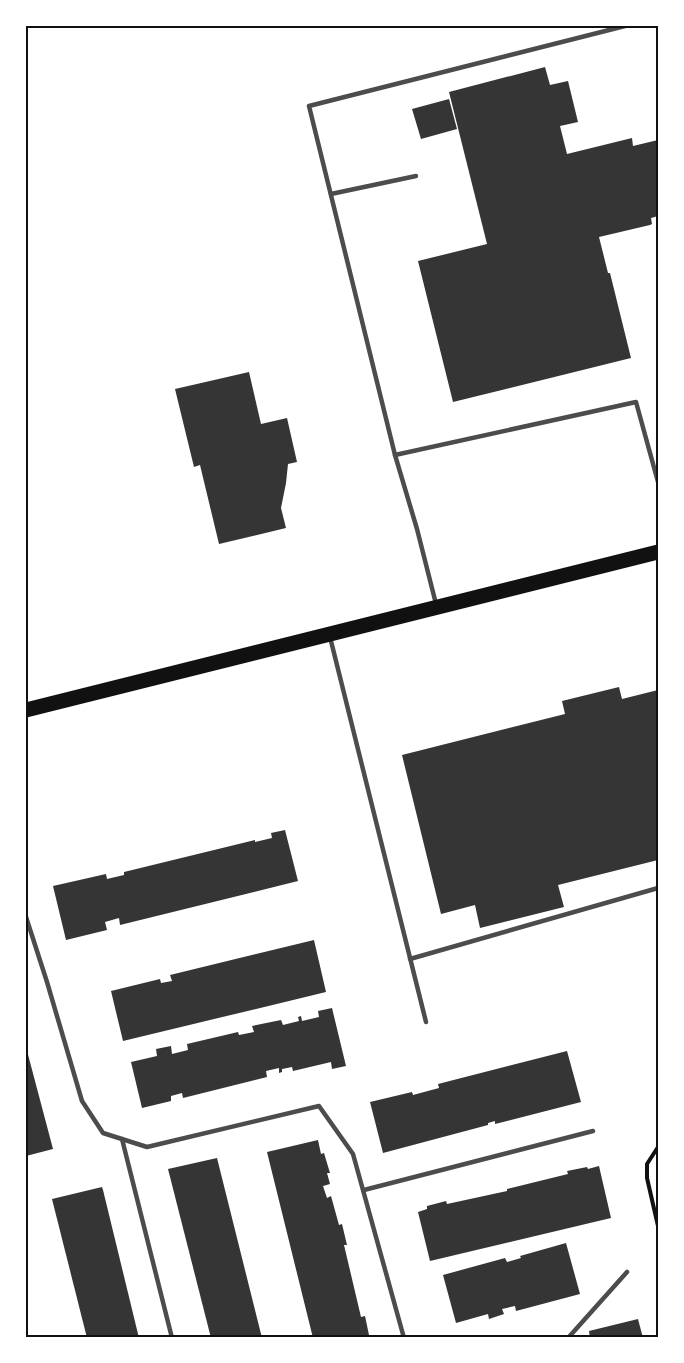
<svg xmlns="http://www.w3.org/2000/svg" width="684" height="1363" font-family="'Public Sans',sans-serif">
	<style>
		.building { fill: #353535 }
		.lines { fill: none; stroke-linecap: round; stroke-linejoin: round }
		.path { stroke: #111; stroke-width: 4 }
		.service { stroke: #4c4c4c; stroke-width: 4.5 }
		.primary { stroke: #111; stroke-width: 15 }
		.neatline { fill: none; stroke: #111; stroke-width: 2 }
	</style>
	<rect width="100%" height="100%" fill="#fff"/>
	<g class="building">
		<path d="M 545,67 L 550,85 L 568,81 L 578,122 L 560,126 L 567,154 L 632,138 L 633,146 L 658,140 L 658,216 L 651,218 L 652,224 L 650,225 L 599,237 L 608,273 L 610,273 L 631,358 L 453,402 L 418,261 L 487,244 L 449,92 Z"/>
		<path d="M 449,99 L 457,129 L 421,139 L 412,109 Z"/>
		<path d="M 249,372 L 261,424 L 287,418 L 297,462 L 288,464 L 286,483 L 281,508 L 286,528 L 219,544 L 200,465 L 194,467 L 175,389 Z"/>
		<path d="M 619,687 L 622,699 L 658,690 L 658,860 L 558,885 L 564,907 L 480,928 L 475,905 L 441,914 L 402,755 L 565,714 L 562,701 Z"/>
		<path d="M 285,830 L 298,881 L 120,925 L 119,918 L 105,922 L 107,930 L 66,940 L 53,886 L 106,874 L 107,879 L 124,875 L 124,872 L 255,840 L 255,842 L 272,838 L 271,833 Z"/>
		<path d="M 314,940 L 326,992 L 123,1041 L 111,991 L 160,979 L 161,983 L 172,981 L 170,975 Z"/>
		<path d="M 332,1008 L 346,1066 L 332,1069 L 331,1062 L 293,1071 L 292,1067 L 282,1069 L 282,1072 L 279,1073 L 279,1068 L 266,1071 L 267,1077 L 183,1098 L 182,1093 L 171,1096 L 171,1101 L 142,1108 L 131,1062 L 157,1056 L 156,1049 L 171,1046 L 172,1054 L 188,1050 L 187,1044 L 238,1032 L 239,1035 L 254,1032 L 252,1026 L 281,1020 L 283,1025 L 299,1021 L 298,1017 L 301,1016 L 302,1021 L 319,1017 L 318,1011 Z"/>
		<path d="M 26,1047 L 53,1149 L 26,1156 Z"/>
		<path d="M 567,1051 L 581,1102 L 495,1124 L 495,1121 L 488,1123 L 488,1125 L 383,1153 L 370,1102 L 412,1092 L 413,1095 L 439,1088 L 438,1084 Z"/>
		<path d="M 318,1140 L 321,1154 L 324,1153 L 330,1173 L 327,1173 L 330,1184 L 323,1186 L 327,1198 L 331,1196 L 339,1225 L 342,1224 L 347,1245 L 344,1245 L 361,1317 L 365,1316 L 369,1335 L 366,1336 L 366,1338 L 313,1338 L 267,1152 Z"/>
		<path d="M 217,1158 L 262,1338 L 211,1338 L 168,1169 Z"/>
		<path d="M 599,1166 L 611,1218 L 430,1261 L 418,1212 L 427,1209 L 427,1206 L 446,1201 L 447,1204 L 507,1191 L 507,1189 L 568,1174 L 567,1171 L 587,1167 L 588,1169 Z"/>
		<path d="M 102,1187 L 103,1190 L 139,1338 L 87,1338 L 52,1199 Z"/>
		<path d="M 566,1243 L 580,1294 L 516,1311 L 515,1306 L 502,1309 L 504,1314 L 489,1319 L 488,1314 L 456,1323 L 443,1275 L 505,1258 L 507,1262 L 521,1258 L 520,1256 Z"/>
		<path d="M 638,1319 L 643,1338 L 590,1338 L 589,1331 Z"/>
	</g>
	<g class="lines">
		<path class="path" d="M 658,1147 L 647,1164 L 647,1178 L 658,1226"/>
		<g class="service">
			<path d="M 331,194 L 416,176"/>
			<path d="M 395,455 L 636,402 L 658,482"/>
			<path d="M 436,604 L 417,529 L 395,455 L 309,106 L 625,26"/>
			<path d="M 330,637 L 426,1022"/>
			<path d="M 26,917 L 47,982 L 82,1101 L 103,1133 L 147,1147 L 319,1106 L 353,1154 L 404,1338"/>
			<path d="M 410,959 L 658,888"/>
			<path d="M 122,1139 L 172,1338"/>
			<path d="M 364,1190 L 593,1131"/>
			<path d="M 568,1338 L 627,1272"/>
		</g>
		<path class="primary" d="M 26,710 L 658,552"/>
	</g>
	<rect width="684" height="1363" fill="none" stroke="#ffffff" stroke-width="54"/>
	<rect x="27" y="27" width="630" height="1309" class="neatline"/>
</svg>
